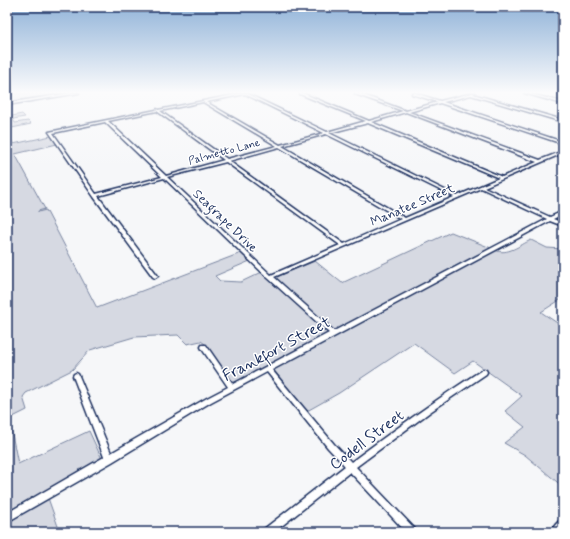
<svg xmlns="http://www.w3.org/2000/svg" width="570" height="539" font-family="Mynerve,sans-serif">
	<style>
		.green { fill: #d6d9e2; stroke: #7884a0 }
		.lines { fill: none; stroke-linecap: round; stroke-linejoin: round }
		.minor-casing { stroke: #1b2f5e; stroke-width: 3 }
		.trunk-casing { stroke: #1b2f5e; stroke-width: 3 }
		.minor { fill: #fff; fill-rule: evenodd }
		.trunk { fill: #fff; fill-rule: evenodd }
		.labels { text-anchor: middle; stroke-width: 3; stroke-linejoin: round; paint-order: stroke }
		.far-street-label { font-size: 11px; fill: #1b2f5e; stroke: #fff }
		.street-label { font-size: 13px; fill: #1b2f5e; stroke: #fff }
		.near-street-label { font-size: 16px; fill: #1b2f5e; stroke: #fff }
	</style>
	<rect width="100%" height="100%" fill="#f6f7f9"/>
	<filter id="ink" filterUnits="userSpaceOnUse"><feTurbulence type="fractalNoise" baseFrequency=".025" numOctaves="2"/><feDisplacementMap in="SourceGraphic" scale="8" xChannelSelector="R" yChannelSelector="G"/><feConvolveMatrix kernelMatrix="1 2 1 2 8 2 1 2 1" color-interpolation-filters="sRGB"/></filter>
	<g filter="url(#ink)">
		<g class="green">
			<path d="M 7,93 L 62,93 L 7,102 Z"/>
			<path d="M 22,114 L 25,117 L 13,119 L 15,123 L 28,121 L 31,124 L 7,129 L 13,144 L 51,136 L 57,144 L 15,154 L 45,209 L 38,211 L 38,212 L 46,210 L 97,308 L 241,253 L 250,261 L 215,276 L 220,281 L 241,282 L 262,272 L 329,333 L 233,384 L 205,344 L 201,341 L 187,344 L 178,335 L 134,337 L 90,350 L 72,370 L 26,393 L 23,397 L 27,410 L 9,419 L 18,464 L 89,431 L 102,459 L 7,514 L 7,117 Z"/>
			<path d="M 451,232 L 491,248 L 333,331 L 274,278 L 315,261 L 342,283 Z"/>
			<path d="M 531,240 L 547,248 L 563,249 L 563,298 L 541,312 L 563,327 L 563,487 L 525,455 L 504,443 L 525,427 L 505,411 L 522,396 L 473,361 L 455,373 L 414,343 L 339,393 L 307,411 L 273,369 L 495,250 C 507,256 520,245 531,240 Z"/>
			<path d="M 48,498 L 60,532 L 7,532 L 7,522 Z"/>
		</g>
		<g class="lines">
			<g class="minor-casing">
				<g id="minor">
					<path d="M 243,93 L 246,93 L 327,132 L 366,121 L 300,94 L 300,93 L 302,93 L 369,121 L 403,111 L 355,94 L 355,93 L 358,93 L 406,111 L 438,102 L 412,94 L 412,93 L 415,93 L 440,101 L 472,93 L 475,93 L 473,94 L 563,120 L 563,122 L 471,95 L 443,102 L 563,142 L 563,144 L 440,103 L 409,112 L 540,160 L 563,151 L 563,153 L 484,187 L 550,217 L 563,211 L 563,214 L 553,219 L 563,223 L 563,226 L 550,221 L 272,370 L 334,444 L 351,462 C 394,430 437,399 482,370 L 484,369 L 486,370 L 487,372 L 486,374 L 430,412 L 356,467 L 415,529 L 416,532 L 406,532 L 350,472 L 274,532 L 263,532 L 264,529 L 345,466 L 328,448 L 267,372 L 211,402 L 112,462 L 7,522 L 7,513 L 104,457 L 73,376 L 74,374 L 76,373 L 78,374 L 79,376 L 111,453 L 207,398 L 228,387 L 202,349 L 201,347 L 202,345 L 206,345 L 233,384 L 329,333 L 268,278 L 164,178 L 98,196 L 158,276 L 155,278 L 153,277 L 94,197 L 49,132 L 156,110 L 157,109 L 158,110 ZM 245,94 L 324,133 L 280,145 L 206,102 ZM 203,102 L 277,146 L 227,159 L 160,111 ZM 157,111 L 224,160 L 166,176 L 108,121 ZM 406,112 L 537,162 L 502,177 L 371,122 ZM 105,122 L 162,177 L 96,194 L 53,133 ZM 368,123 L 499,178 L 457,196 L 329,133 ZM 326,134 L 454,197 L 405,218 L 282,146 ZM 279,147 L 401,219 L 344,244 L 229,161 ZM 226,162 L 340,245 L 271,275 L 167,177 ZM 481,188 L 547,219 L 334,331 L 274,277 Z"/>
					<path d="M 524,93 L 527,93 L 563,102 L 563,104 Z"/>
					<path d="M 563,519 L 563,530 L 561,532 L 551,532 C 553,527 558,521 563,519 Z"/>
				</g>
			</g>
			<g class="trunk-casing">
				<path id="trunk" d="M 71,93 L 79,93 L 7,105 L 7,103 Z"/>
			</g>
			<use href="#minor" class="minor"/>
			<use href="#trunk" class="trunk"/>
		</g>
	</g>
	<linearGradient id="sky" x2="0" y2="1"><stop stop-color="#8fb2d8"/><stop offset="0.55" stop-color="#fbfbfc"/><stop offset="1" stop-color="#fbfbfc" stop-opacity="0"/></linearGradient>
	<rect width="570" height="168" fill="url(#sky)"/>
	<g class="labels">
		<g class="far-street-label">
			<text transform="translate(224 151) rotate(-15)" y="4">Palmetto Lane</text>
		</g>
		<g class="street-label">
			<text transform="translate(412 204) rotate(-23)" y="5">Manatee Street</text>
			<text transform="translate(226 220) rotate(44)" y="5">Seagrape Drive</text>
		</g>
		<g class="near-street-label">
			<text transform="translate(276 348) rotate(-28)" y="6">Frankfort Street</text>
			<text transform="translate(366 439) rotate(-37)" y="6">Codell Street</text>
		</g>
	</g>
	<rect width="570" height="539" fill="none" stroke="#fff" stroke-width="24"/>
	<rect x="12" y="12" width="546" height="515" fill="none" stroke="#1b2f5e" stroke-width="1.5" filter="url(#ink)"/>
</svg>
